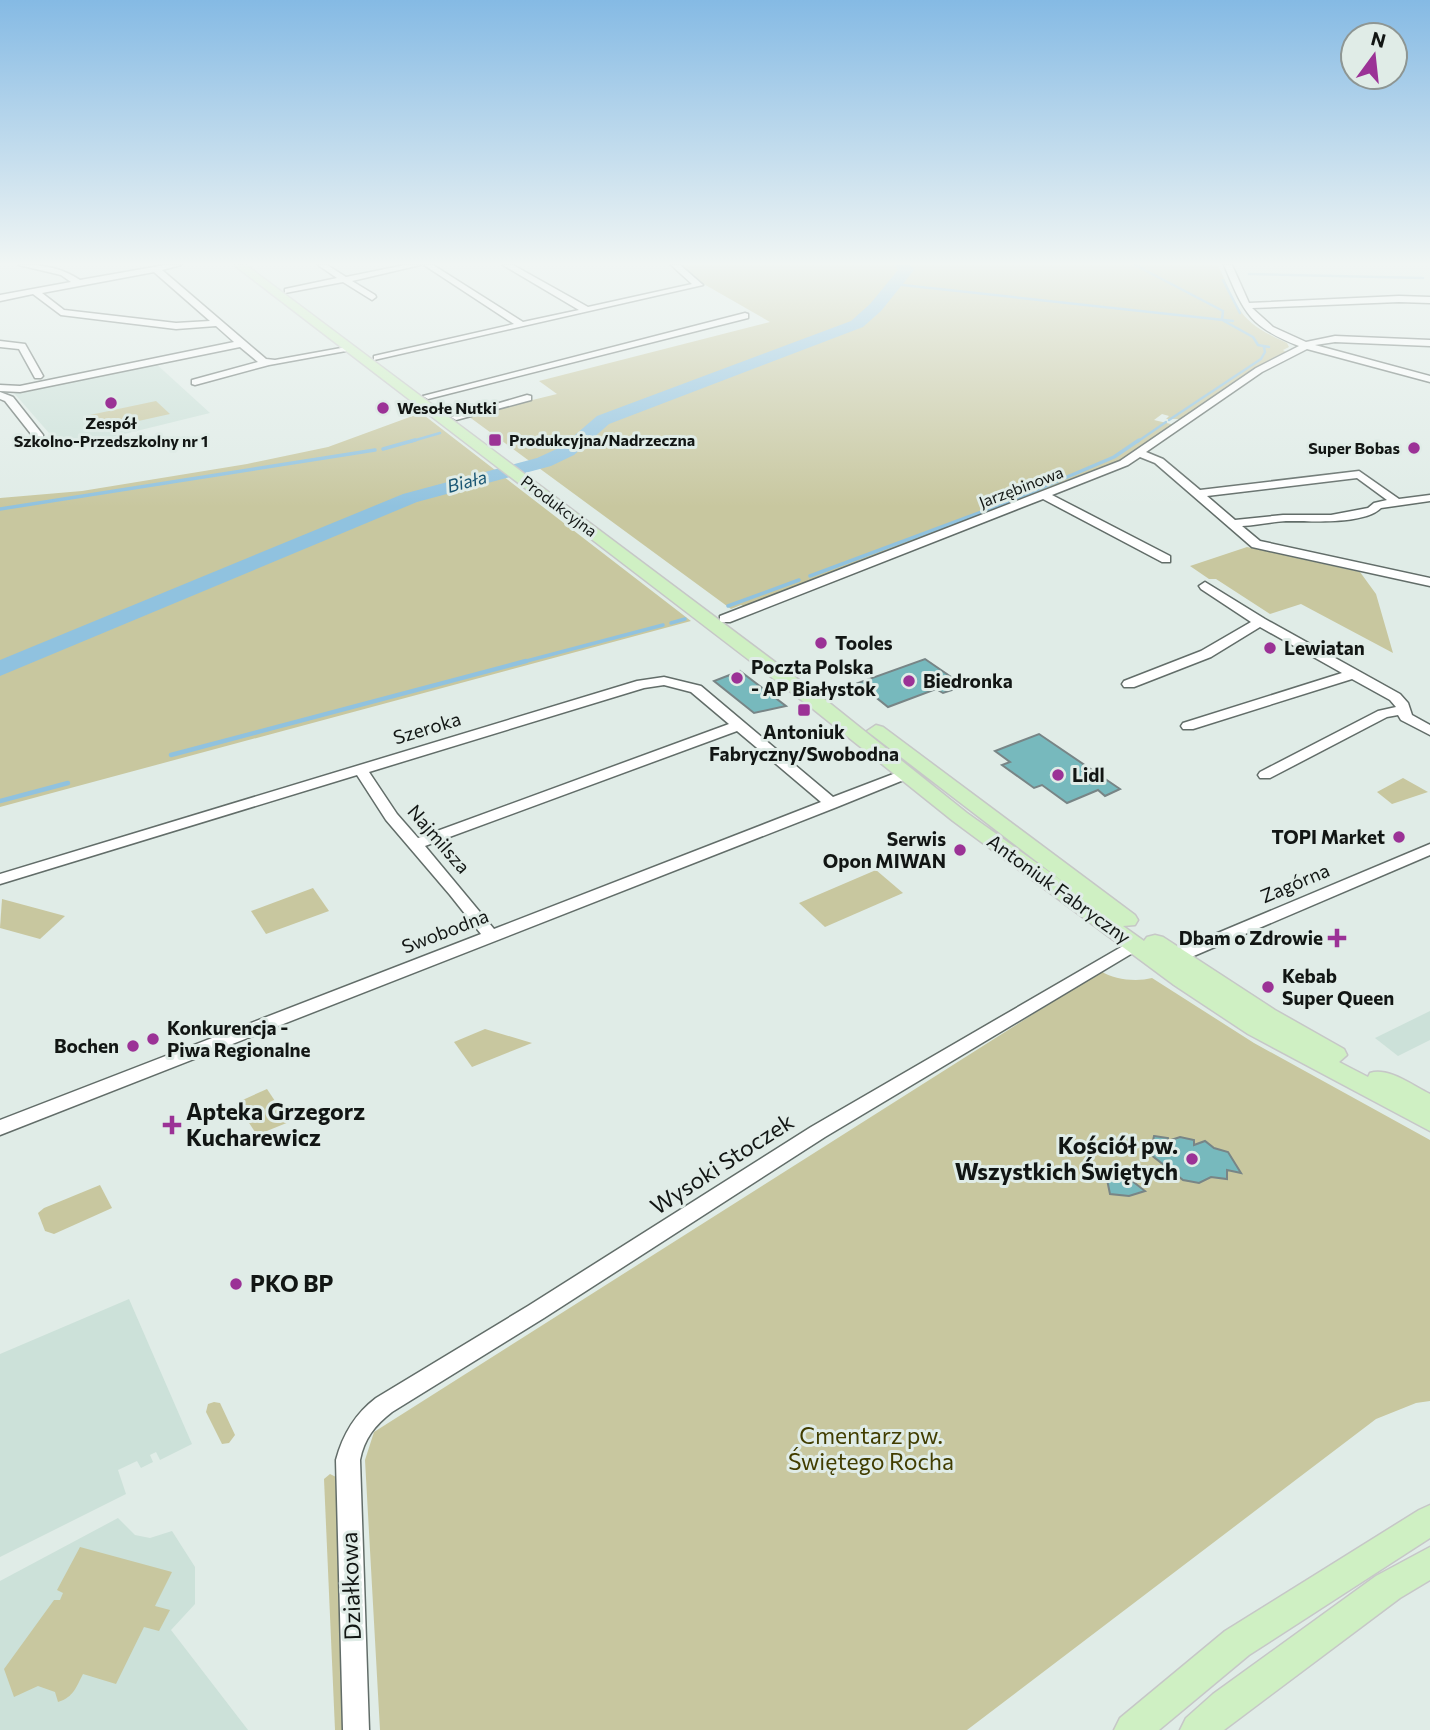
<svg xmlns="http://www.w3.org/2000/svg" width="1430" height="1730" font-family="Commissioner,sans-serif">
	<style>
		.built { fill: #cce1d9 }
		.green { fill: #c8c79f }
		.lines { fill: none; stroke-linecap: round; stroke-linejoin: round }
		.stream-far2 { stroke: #90c2df; stroke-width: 2.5 }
		.stream-far1 { stroke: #90c2df; stroke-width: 3.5 }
		.stream { stroke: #90c2df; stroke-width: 4.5 }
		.river { fill: #90c2df; fill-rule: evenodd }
		.building { fill: #77b9bd; stroke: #788586; stroke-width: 2 }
		.minor-casing { stroke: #626d69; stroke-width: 3 }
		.major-casing { stroke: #c6c7c7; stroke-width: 3 }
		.minor { fill: #fff; fill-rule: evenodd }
		.major { fill: #cff0c3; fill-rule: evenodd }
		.poi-dot { fill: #9b3296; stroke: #e0ece7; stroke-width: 2.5 }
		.labels { text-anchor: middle; stroke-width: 6; stroke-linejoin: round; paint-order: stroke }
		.far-poi-label { font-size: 16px; font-weight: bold; fill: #121614; stroke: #e0ece7; text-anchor: start }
		.far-street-label { font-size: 16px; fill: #121614; stroke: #e0ece7 }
		.far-water-label { font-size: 18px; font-style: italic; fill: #195673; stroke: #e0ece7 }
		.poi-label { font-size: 19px; font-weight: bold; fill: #121614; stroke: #e0ece7; text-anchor: start }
		.street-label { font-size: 19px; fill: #121614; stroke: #e0ece7 }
		.near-poi-label { font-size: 23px; font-weight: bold; fill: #121614; stroke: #e0ece7; text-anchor: start }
		.near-street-label { font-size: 23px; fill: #121614; stroke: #e0ece7 }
		.near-park-label { font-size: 23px; fill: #413d00; stroke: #e0ece7 }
	</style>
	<rect width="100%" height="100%" fill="#e0ece7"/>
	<g class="built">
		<path d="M 154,362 L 210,413 L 63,449 L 14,393 Z"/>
		<path d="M 1430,1011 L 1430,1040 L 1398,1056 L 1375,1038 Z"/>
		<path d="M 129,1299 L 192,1444 L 160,1460 L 156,1452 L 150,1455 L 153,1462 L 141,1468 L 137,1461 L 118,1470 L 126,1494 L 0,1557 L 0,1354 Z"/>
		<path d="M 118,1518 L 135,1535 L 150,1538 L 172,1531 L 195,1567 L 195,1604 L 171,1630 L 248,1730 L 0,1730 L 0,1581 Z"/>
	</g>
	<g class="green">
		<path d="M 680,265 L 1218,265 C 1240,312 1238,321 1287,343 L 1289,347 L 1283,350 L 1287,353 L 1183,419 L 1166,419 L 1169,416 L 1162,414 L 1154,420 L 1175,425 L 1118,462 L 745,607 L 741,605 L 731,609 L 468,416 L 557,394 L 539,381 L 770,322 L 702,283 Z"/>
		<path d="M 156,401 L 170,414 L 98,430 L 85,416 Z"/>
		<path d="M 418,414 L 425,416 L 691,621 L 0,807 L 0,498 L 82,491 L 247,464 L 328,447 Z"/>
		<path d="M 1247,547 L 1360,572 L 1376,594 L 1393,653 L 1301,604 L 1270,614 L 1216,579 L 1209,579 L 1190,566 Z"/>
		<path d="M 1403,778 L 1428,792 L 1392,804 L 1377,792 Z"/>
		<path d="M 876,870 L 903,893 L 825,927 L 799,903 Z"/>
		<path d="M 313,888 L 329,911 L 266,934 L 251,911 Z"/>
		<path d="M 2,899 L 65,916 L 40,939 L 0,928 Z"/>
		<path d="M 1101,971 C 1114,980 1137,982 1152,978 L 1254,1043 L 1430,1140 L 1430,1401 L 1416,1403 L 1376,1419 L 967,1730 L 380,1730 L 365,1460 L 374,1432 Z"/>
		<path d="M 485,1029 L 532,1043 L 472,1067 L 454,1042 Z"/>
		<path d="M 267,1089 L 289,1122 L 257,1135 L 236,1103 Z"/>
		<path d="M 100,1185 L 112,1208 L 54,1234 L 45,1231 L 38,1213 L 44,1208 Z"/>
		<path d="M 214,1402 L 220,1403 L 235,1435 L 229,1443 L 222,1444 L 206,1412 L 208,1404 Z"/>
		<path d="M 330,1474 L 336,1477 L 338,1482 L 344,1730 L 335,1730 L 324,1479 Z"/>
		<path d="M 80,1547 L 172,1572 L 155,1606 L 170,1610 L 159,1631 L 144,1627 L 116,1684 L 83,1674 C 76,1687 74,1697 58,1702 L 55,1692 L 38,1686 L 14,1697 L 4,1669 L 54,1600 L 60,1600 L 63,1593 L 57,1590 Z"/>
	</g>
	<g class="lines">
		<g class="stream-far2">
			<path d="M 1135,265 L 1223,311 L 1222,320"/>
			<path d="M 1249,274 L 1423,278"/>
			<path d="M 1223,280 L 1240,313"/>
			<path d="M 893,284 L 1233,321"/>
			<path d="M 1224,321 L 1253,337 L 1258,345 L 1269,347"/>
			<path d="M 1169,420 L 1261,359 L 1265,352 L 1264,347"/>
			<path d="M 409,442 L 440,433"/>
			<path d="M 1137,442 L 1166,422"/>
		</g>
		<g class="stream-far1">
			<path d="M 383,449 L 415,440"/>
			<path d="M 0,509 L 375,450"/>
			<path d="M 810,576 L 1011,501 L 1114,457 L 1139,440"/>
			<path d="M 728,606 L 799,580"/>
			<path d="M 671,623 L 685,619"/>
			<path d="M 519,663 L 663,625"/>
		</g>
		<g class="stream">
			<path d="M 171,755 L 526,661"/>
			<path d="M 0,801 L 68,783"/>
		</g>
		<path class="river" d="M 895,265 L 910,265 L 914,270 L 881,311 L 863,327 L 609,424 L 574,455 L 551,466 L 417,502 L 0,676 L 0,660 L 403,494 L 537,458 L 561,447 L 597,416 L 851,321 L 870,304 L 898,270 Z"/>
	</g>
	<g class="building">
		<path d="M 925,659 L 954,679 L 952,690 L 943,693 L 936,689 L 888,707 L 858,683 Z"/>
		<path d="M 740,671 L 786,706 L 754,713 L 714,681 Z"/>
		<path d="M 1039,734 L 1120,789 L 1105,796 L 1098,790 L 1067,803 L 1042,785 L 1034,788 L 1002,765 L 1010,762 L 995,751 Z"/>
		<path d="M 1154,1136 L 1168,1138 L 1168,1141 L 1180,1137 L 1194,1140 L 1194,1145 L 1205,1141 L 1214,1148 L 1228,1152 L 1241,1173 L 1227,1170 L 1227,1179 L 1211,1177 L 1199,1183 L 1183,1180 L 1150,1154 Z"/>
		<path d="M 1105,1170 L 1127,1177 L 1145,1191 L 1129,1196 L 1110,1194 Z"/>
	</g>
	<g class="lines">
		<g class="minor-casing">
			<g id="minor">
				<path d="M 19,265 C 40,264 62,268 80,280 L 165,265 L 181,265 L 162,270 L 266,359 L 275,360 L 352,346 L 357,349 L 269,365 L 195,385 L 192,384 L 192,380 L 258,362 L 240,347 L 20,392 L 0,391 L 0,385 L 20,386 L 234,342 L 216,326 L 176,329 L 61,315 L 33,294 L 0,301 L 0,295 L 71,282 L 61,275 ZM 154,272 L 210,321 L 176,323 L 64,310 L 42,293 Z"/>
				<path d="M 318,265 L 327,265 L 346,277 L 405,265 L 420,265 L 352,281 L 375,295 L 376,297 L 372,300 L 343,282 L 285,293 L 285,289 L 337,278 Z"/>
				<path d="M 424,265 L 433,265 L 523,322 L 579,310 L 503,265 L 513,265 L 588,307 L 692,284 L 671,265 L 680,265 L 703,285 L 374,360 L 374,356 L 514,324 Z"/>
				<path d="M 1224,265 L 1232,265 L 1249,303 L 1399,296 L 1430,297 L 1430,303 L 1399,302 L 1252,308 L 1273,327 L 1306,342 L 1335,336 L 1430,340 L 1430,346 L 1335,342 L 1315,345 L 1430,376 L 1430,382 L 1307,349 L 1262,372 L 1146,452 L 1163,459 L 1200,490 L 1359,471 L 1399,499 L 1430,495 L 1430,501 L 1381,508 C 1364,525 1310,521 1286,521 C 1271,522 1257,525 1242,526 L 1260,541 L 1430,578 L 1430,586 L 1252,547 L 1155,463 L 1140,457 L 1128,465 L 1052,495 L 1170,556 L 1170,562 L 1162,562 L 1043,499 L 730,622 L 720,622 L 720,616 L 1120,461 L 1256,368 L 1299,346 C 1248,326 1244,312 1224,265 ZM 1357,478 L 1387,500 L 1374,503 L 1368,508 L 1331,515 L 1283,515 L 1235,520 L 1207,496 Z"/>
				<path d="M 745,313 L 748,314 L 748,318 L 428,399 L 423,396 Z"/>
				<path d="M 0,341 L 25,344 L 43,376 L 41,378 L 35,378 L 19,349 L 0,347 Z"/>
				<path d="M 0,392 L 13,397 L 43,435 L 43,439 L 35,439 L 5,401 L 0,399 Z"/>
				<path d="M 527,395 L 531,396 L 531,400 L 456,420 L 451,417 Z"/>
				<path d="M 1205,582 L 1265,619 L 1400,694 L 1408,703 L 1412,715 L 1430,725 L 1430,735 L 1401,720 L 1398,715 L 1387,717 L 1270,778 L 1260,778 L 1258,775 L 1260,772 L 1378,711 L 1396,707 L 1390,700 L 1352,679 L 1193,729 L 1183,729 L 1181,726 L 1183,723 L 1342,673 L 1260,627 L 1211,657 L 1134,687 L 1124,687 L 1122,684 L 1124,681 L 1201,651 L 1251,622 L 1201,589 L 1199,586 Z"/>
				<path d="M 664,677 L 701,686 L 833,797 L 901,771 L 906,770 L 913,774 L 911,777 L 837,807 L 0,1135 L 0,1120 L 481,934 L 450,895 L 386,820 L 357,775 L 0,884 L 0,874 L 637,681 ZM 664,685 L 691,692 L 729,724 L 418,838 L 397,814 L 369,772 L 644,688 ZM 737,731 L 821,802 L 494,929 L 425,846 Z"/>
				<path d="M 1430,844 L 1430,855 L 1182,961 L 1170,961 L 1168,957 L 1170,953 Z"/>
				<path d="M 1135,939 L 1143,944 L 1141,948 L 825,1137 L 544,1318 L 392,1412 C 375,1425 364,1439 360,1460 L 369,1730 L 343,1730 L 336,1460 C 343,1434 355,1414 376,1398 L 528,1306 L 811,1127 Z"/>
			</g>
		</g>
		<g class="major-casing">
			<g id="major">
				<path d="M 234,265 L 246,265 L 827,701 L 967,813 L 1066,884 L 867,731 L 876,725 L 883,727 L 1135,915 L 1138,920 L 1135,925 L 1123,926 L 1144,941 L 1147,937 L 1155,935 L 1163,937 L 1275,1010 L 1344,1049 L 1347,1055 L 1339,1062 L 1368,1077 L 1370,1073 C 1389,1067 1413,1086 1430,1094 L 1430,1131 L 1248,1034 L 1174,985 L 953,821 L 813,709 Z"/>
				<path d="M 1430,1505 L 1430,1538 L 1249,1655 L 1159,1730 L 1114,1730 L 1120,1718 L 1225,1631 L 1419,1510 Z"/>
				<path d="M 1430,1547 L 1430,1580 L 1400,1598 L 1224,1730 L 1180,1730 L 1186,1718 L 1213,1694 L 1376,1576 Z"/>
			</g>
		</g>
		<use href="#minor" class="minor"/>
		<use href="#major" class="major"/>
	</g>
	<linearGradient id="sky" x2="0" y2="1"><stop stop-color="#85bae4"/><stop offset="0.52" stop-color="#f1f6f4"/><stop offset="1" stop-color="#f1f6f4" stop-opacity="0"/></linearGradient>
	<rect width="1430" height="507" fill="url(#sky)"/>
	<g class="poi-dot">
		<circle cx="111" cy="403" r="7"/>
		<circle cx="383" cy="408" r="7"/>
		<rect x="488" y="433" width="14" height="14" rx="3.5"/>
		<circle cx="1414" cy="448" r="7"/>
		<circle cx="821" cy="643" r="7"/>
		<circle cx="1270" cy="648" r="7"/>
		<circle cx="737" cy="678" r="7"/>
		<circle cx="909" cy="681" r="7"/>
		<rect x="797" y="703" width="14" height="14" rx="3.5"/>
		<circle cx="1058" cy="775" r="7"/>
		<circle cx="1399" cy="837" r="7"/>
		<circle cx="960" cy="850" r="7"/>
		<path d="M1333.5 927.5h7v7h7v7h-7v7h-7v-7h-7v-7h7z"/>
		<circle cx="1268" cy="987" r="7"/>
		<circle cx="153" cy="1039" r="7"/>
		<circle cx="133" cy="1046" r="7"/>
		<path d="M168.5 1114.5h7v7h7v7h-7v7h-7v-7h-7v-7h7z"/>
		<circle cx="1192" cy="1159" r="7"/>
		<circle cx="236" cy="1284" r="7"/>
	</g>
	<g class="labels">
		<g class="far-poi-label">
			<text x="397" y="414">Wesołe Nutki</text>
			<text x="111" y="429" text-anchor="middle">Zespół<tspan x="111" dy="18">Szkolno-Przedszkolny nr 1</tspan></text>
			<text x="509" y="446">Produkcyjna/Nadrzeczna</text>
			<text x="1400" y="454" text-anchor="end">Super Bobas</text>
		</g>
		<g class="far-street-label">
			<text transform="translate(1021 487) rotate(-21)" y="6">Jarzębinowa</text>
			<text transform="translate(559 506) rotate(37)" y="6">Produkcyjna</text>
		</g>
		<g class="far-water-label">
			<text transform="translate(467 482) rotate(-15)" y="6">Biała</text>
		</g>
		<g class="poi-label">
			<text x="835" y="650">Tooles</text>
			<text x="1284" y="655">Lewiatan</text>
			<text x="751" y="674">Poczta Polska<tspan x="751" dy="22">- AP Białystok</tspan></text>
			<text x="923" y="688">Biedronka</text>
			<text x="804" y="739" text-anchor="middle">Antoniuk<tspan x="804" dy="22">Fabryczny/Swobodna</tspan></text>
			<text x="1072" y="782">Lidl</text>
			<text x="1385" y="844" text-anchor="end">TOPI Market</text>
			<text x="946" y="846" text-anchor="end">Serwis<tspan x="946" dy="22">Opon MIWAN</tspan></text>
			<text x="1323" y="945" text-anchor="end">Dbam o Zdrowie</text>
			<text x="1282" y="983">Kebab<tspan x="1282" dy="22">Super Queen</tspan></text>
			<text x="167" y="1035">Konkurencja -<tspan x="167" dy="22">Piwa Regionalne</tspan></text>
			<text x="119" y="1053" text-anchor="end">Bochen</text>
		</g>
		<g class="street-label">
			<text transform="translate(427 728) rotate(-17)" y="7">Szeroka</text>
			<text transform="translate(439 839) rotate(49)" y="7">Najmilsza</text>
			<text transform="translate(1295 883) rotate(-23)" y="7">Zagórna</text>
			<text transform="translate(1059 889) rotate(36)" y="7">Antoniuk Fabryczny</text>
			<text transform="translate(445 931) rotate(-21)" y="7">Swobodna</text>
		</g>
		<g class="near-poi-label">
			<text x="186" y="1120">Apteka Grzegorz<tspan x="186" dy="26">Kucharewicz</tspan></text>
			<text x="1178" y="1154" text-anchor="end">Kościół pw.<tspan x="1178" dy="26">Wszystkich Świętych</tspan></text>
			<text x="250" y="1292">PKO BP</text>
		</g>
		<g class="near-street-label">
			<text transform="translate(722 1164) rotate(-33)" y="8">Wysoki Stoczek</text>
			<text transform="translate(351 1586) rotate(-92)" y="8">Działkowa</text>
		</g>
		<g class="near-park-label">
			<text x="871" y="1444">Cmentarz pw.<tspan x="871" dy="26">Świętego Rocha</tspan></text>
		</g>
	</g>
	<g transform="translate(1374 56) rotate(15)"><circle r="33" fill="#e0ece7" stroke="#8e9693" stroke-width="2"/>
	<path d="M0-5L12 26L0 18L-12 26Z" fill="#9b3296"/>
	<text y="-10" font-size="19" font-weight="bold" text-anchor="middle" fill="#121614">N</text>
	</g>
</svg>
